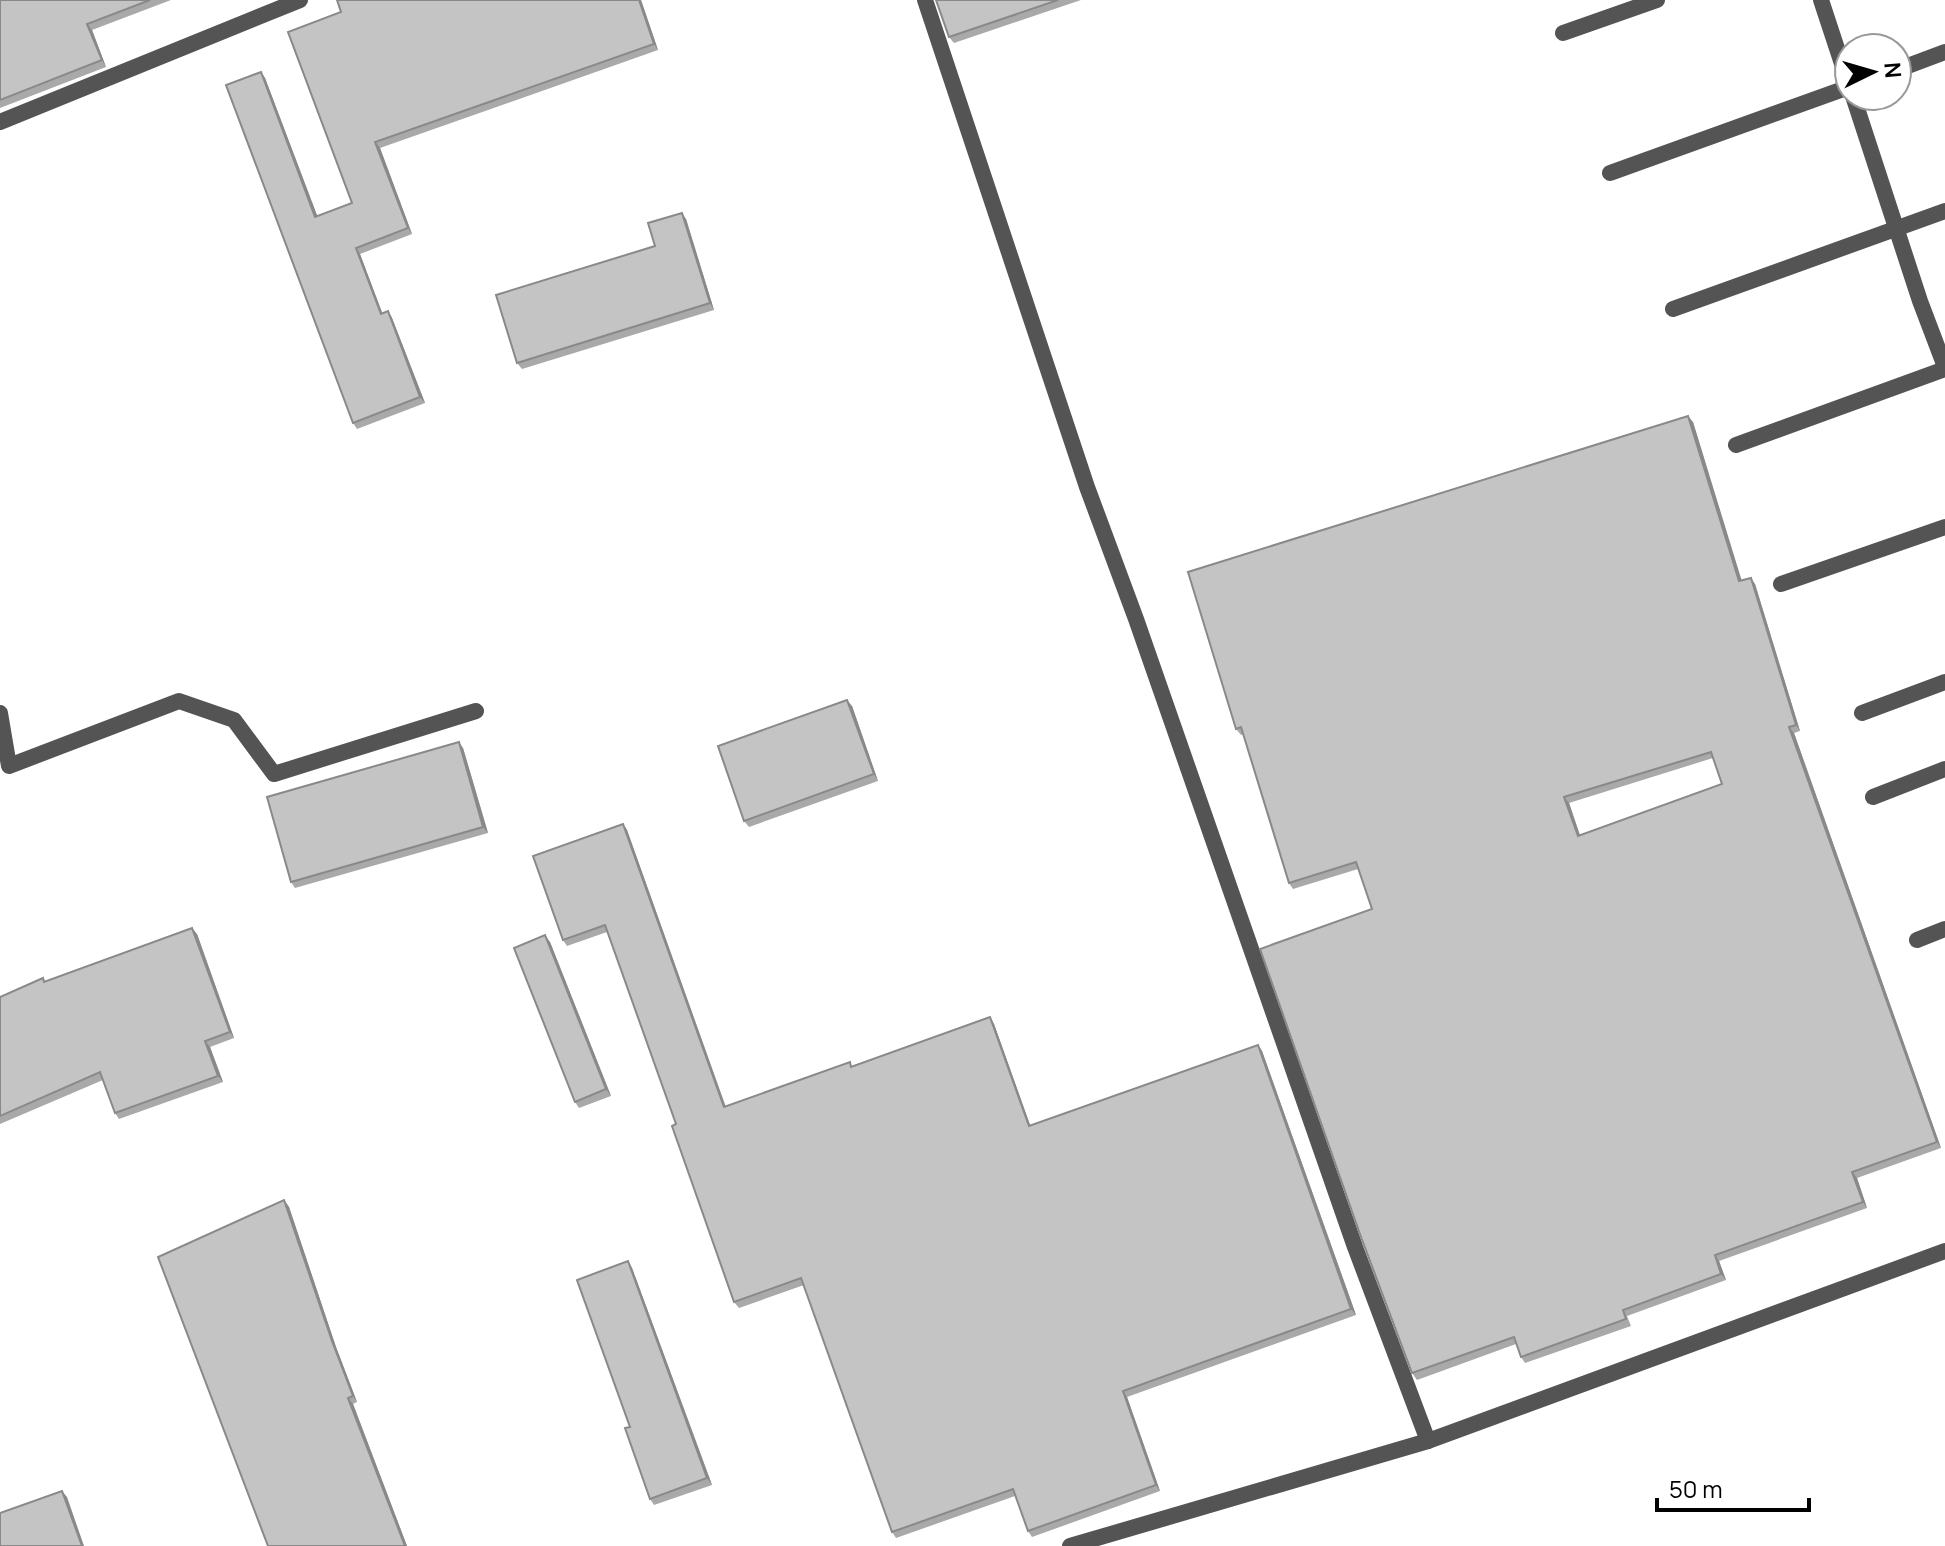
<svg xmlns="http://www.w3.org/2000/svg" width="1945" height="1546" font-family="Manrope,sans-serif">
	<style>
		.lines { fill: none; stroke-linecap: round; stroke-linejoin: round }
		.minor { stroke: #545454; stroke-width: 16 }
		.wall { fill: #a9a9a9; fill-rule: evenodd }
		.shaded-wall { fill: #898989 }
		.building { fill: #c4c4c4; stroke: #898989; stroke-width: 2; fill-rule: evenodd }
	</style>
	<rect width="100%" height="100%" fill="#fff"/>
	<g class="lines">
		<g class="minor">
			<path d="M 925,0 L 1087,487 L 1136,619 L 1355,1247 L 1428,1441"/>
			<path d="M 1821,0 L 1849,85"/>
			<path d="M 1563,33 L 1657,0"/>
			<path d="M 1897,70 L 1945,52"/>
			<path d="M 1853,96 L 1920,301 L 1945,367"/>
			<path d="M 0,122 L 300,0"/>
			<path d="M 1610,173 L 1849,87"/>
			<path d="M 1673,309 L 1945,211"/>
			<path d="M 1736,445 L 1945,369"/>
			<path d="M 1781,584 L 1945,527"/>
			<path d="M 0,713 L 9,766 L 179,701 L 234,720 L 274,774 L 476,711"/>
			<path d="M 1862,713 L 1945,682"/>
			<path d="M 1873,797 L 1945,769"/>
			<path d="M 1917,940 L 1945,929"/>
			<path d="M 1070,1546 L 1428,1441 L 1945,1251"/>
		</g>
	</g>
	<g class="wall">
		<path d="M 0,0 L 171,0 L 92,30 L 106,67 L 0,108 Z"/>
		<path d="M 641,0 L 658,50 L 380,148 L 412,234 L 360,254 L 382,314 L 388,311 L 392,318 L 425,403 L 357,429 L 353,423 L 261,72 L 265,78 L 317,216 L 352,203 L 288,32 Z"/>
		<path d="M 936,0 L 1081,0 L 954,43 L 949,37 Z"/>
		<path d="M 686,219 L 714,310 L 522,369 L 517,363 Z"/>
		<path d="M 1693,422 L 1741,581 L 1755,584 L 1800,731 L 1794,733 L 1941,1148 L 1857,1178 L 1867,1208 L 1719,1261 L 1726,1280 L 1627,1316 L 1631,1326 L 1525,1363 L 1521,1357 L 1516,1344 L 1417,1380 L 1412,1373 L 1372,909 L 1358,869 L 1293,889 L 1289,883 L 1243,734 L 1241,735 L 1236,729 ZM 1713,758 L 1722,784 L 1580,835 L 1569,803 Z"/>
		<path d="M 852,706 L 878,781 L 749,827 L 744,821 Z"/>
		<path d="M 463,748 L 488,833 L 295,888 L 291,882 Z"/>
		<path d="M 623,824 L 627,830 L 726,1107 L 852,1066 L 990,1017 L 994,1024 L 1030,1126 L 1258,1045 L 1262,1051 L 1356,1315 L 1127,1397 L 1160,1491 L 1032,1537 L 1028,1531 L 1015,1496 L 896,1538 L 892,1532 L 804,1285 L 739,1308 L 734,1302 L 676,1124 L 607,932 L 567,946 L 563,940 Z"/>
		<path d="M 197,934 L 234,1038 L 210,1047 L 223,1082 L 119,1119 L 115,1113 L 103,1080 L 0,1124 L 0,997 L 43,978 L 45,981 Z"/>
		<path d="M 550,942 L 611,1096 L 579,1108 L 575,1102 Z"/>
		<path d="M 284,1200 L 289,1207 L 336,1347 L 357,1402 L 353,1404 L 407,1546 L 268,1546 Z"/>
		<path d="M 628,1261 L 632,1268 L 712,1485 L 654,1505 L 650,1499 L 630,1427 Z"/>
	</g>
	<g class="shaded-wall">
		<path d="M 639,0 L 641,0 L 658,50 L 654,44 Z"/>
		<path d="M 87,24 L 92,30 L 106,67 L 102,60 Z"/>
		<path d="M 261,72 L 265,78 L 320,223 L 315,217 Z"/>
		<path d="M 375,142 L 380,148 L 412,234 L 408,228 Z"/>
		<path d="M 682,213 L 686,219 L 714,310 L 710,303 Z"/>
		<path d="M 356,248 L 360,254 L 385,320 L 381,314 Z"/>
		<path d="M 388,311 L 392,318 L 425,403 L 420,397 Z"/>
		<path d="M 1688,416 L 1693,422 L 1744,588 L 1739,581 Z"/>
		<path d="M 1751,578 L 1755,584 L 1800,731 L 1796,725 Z"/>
		<path d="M 847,700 L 852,706 L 878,781 L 874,774 Z"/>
		<path d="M 1789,727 L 1794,733 L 1941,1148 L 1937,1142 Z"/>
		<path d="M 459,742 L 463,748 L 488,833 L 483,827 Z"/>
		<path d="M 1564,797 L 1569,803 L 1582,842 L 1578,836 Z"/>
		<path d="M 623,824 L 627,830 L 728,1114 L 724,1107 Z"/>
		<path d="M 192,928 L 197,934 L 234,1038 L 230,1032 Z"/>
		<path d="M 545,935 L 550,942 L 611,1096 L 606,1089 Z"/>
		<path d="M 990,1017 L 994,1024 L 1033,1133 L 1029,1126 Z"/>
		<path d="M 205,1041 L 210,1047 L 223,1082 L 218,1076 Z"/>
		<path d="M 1258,1045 L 1262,1051 L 1356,1315 L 1351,1309 Z"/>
		<path d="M 1852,1172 L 1857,1178 L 1867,1208 L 1863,1202 Z"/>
		<path d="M 284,1200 L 289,1207 L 336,1347 L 357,1402 L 353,1396 L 332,1341 Z"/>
		<path d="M 1715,1255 L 1719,1261 L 1726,1280 L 1721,1274 Z"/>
		<path d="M 628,1261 L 632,1268 L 712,1485 L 707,1478 Z"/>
		<path d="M 1123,1391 L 1127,1397 L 1160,1491 L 1156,1485 Z"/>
		<path d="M 348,1398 L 353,1404 L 407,1546 L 405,1546 Z"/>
		<path d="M 62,1491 L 67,1497 L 84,1546 L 82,1546 Z"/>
	</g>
	<g class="building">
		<path d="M 0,0 L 150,0 L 87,24 L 102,60 L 0,100 Z"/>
		<path d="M 337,0 L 639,0 L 654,44 L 375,142 L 408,228 L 356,248 L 381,314 L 388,311 L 420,397 L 353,423 L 226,85 L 261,72 L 315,217 L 352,203 L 288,32 L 341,12 Z"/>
		<path d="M 936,0 L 1058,0 L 949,37 Z"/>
		<path d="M 682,213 L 710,303 L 517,363 L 496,295 L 655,246 L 648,223 Z"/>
		<path d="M 1688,416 L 1739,581 L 1751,578 L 1796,725 L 1789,727 L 1937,1142 L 1852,1172 L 1863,1202 L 1715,1255 L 1721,1274 L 1623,1310 L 1626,1319 L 1521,1357 L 1514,1337 L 1412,1373 L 1361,1237 L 1260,949 L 1372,909 L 1356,862 L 1289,883 L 1241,727 L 1236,729 L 1188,572 ZM 1711,752 L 1722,784 L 1578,836 L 1564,797 Z"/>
		<path d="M 847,700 L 874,774 L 744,821 L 718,746 Z"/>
		<path d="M 459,742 L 483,827 L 291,882 L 267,797 Z"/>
		<path d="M 623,824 L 724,1107 L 850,1062 L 851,1067 L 990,1017 L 1029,1126 L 1258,1045 L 1351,1309 L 1123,1391 L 1156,1485 L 1028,1531 L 1013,1489 L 892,1532 L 801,1278 L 734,1302 L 672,1126 L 676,1124 L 605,925 L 563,940 L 533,856 Z"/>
		<path d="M 192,928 L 230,1032 L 205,1041 L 218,1076 L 115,1113 L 100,1072 L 0,1116 L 0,997 L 43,978 L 44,982 Z"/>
		<path d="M 545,935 L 606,1089 L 575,1102 L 514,948 Z"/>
		<path d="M 284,1200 L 332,1341 L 353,1396 L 348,1398 L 405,1546 L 268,1546 L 158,1257 Z"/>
		<path d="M 628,1261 L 707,1478 L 650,1499 L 625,1428 L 630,1427 L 577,1280 Z"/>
		<path d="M 62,1491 L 82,1546 L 0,1546 L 0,1513 Z"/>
	</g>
	<g transform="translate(1873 72) rotate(85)"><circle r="38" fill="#ffffff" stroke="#999999" stroke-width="2"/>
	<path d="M0-6L14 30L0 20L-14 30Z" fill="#000000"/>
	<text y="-12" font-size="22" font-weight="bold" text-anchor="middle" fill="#000000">N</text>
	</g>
	<path d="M1657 1498v12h152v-12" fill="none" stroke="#000000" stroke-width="4"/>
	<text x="1669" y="1498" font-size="24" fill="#000000" stroke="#ffffff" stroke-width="6" paint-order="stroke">50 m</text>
</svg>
